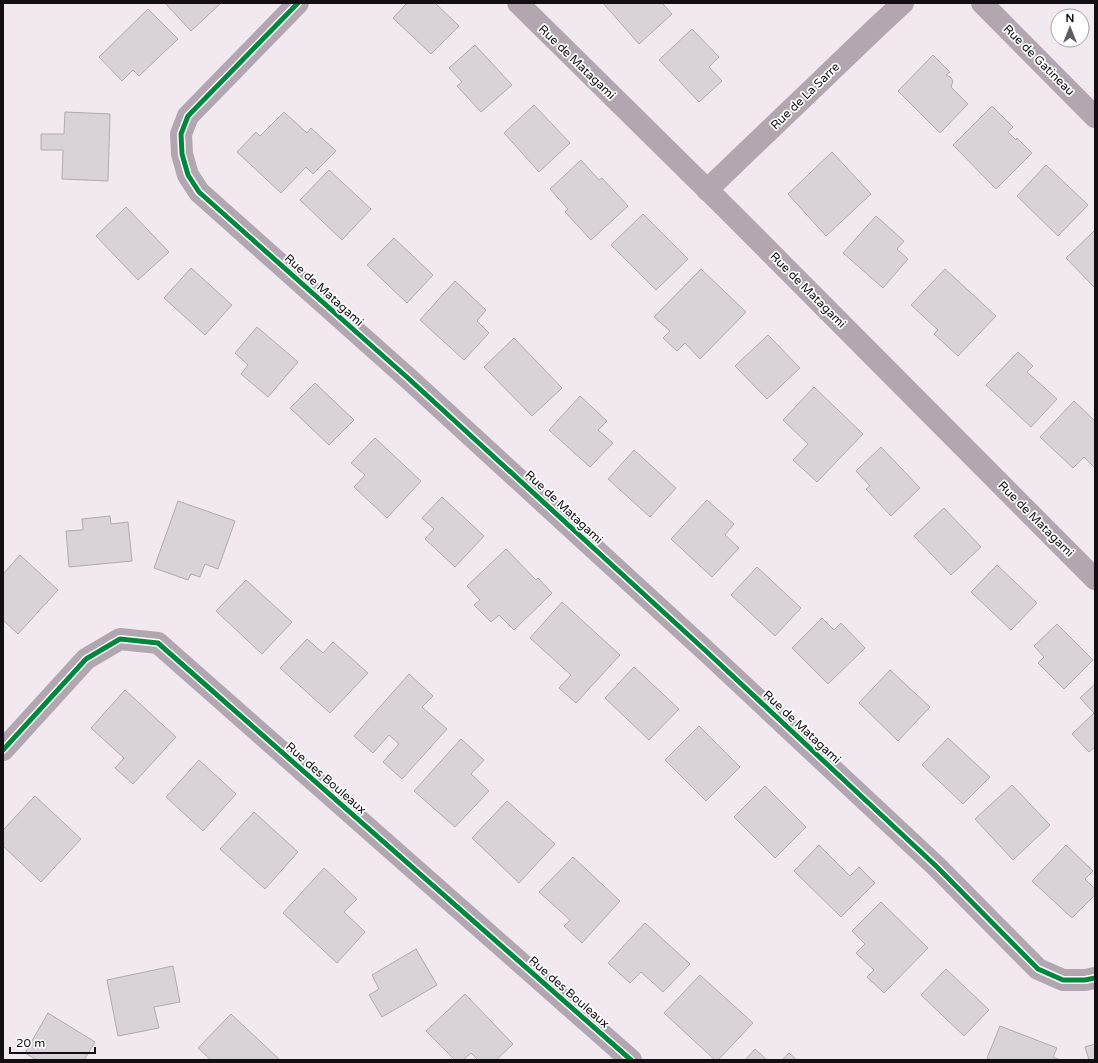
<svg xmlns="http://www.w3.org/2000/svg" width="1098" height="1063" font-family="'Varela Round',sans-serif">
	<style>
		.building { fill: #d9d2d8; stroke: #b1aab0 }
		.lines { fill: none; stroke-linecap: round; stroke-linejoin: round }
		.minor { stroke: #b2a7b0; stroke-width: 22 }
		.tertiary { stroke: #b2a7b0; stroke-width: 22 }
		.cycleway-casing { stroke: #fff; stroke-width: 8 }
		.cycleway { stroke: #00873e; stroke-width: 5 }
		.labels { text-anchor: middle; stroke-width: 3.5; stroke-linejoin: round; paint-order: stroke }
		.street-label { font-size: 12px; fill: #130e13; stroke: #fff }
	</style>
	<rect width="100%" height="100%" fill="#f2e8f0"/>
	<g class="building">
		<path d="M 165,3 L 221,3 L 191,31 Z"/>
		<path d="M 407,3 L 435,3 L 459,26 L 431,54 L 393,18 Z"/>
		<path d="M 603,3 L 662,3 L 672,14 L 639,44 Z"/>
		<path d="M 148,9 L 178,39 L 139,76 L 133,70 L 122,81 L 99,57 Z"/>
		<path d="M 692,29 L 719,57 L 709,67 L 722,81 L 699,102 L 659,60 Z"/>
		<path d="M 475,45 L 512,85 L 481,112 L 457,86 L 462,82 L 449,68 Z"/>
		<path d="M 933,55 L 950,72 L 946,75 L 950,77 L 953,81 L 951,87 L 968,104 L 940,133 L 898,91 Z"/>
		<path d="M 534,105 L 570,143 L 539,172 L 504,133 Z"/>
		<path d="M 992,106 L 1013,127 L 1008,132 L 1016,140 L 1017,138 L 1032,153 L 996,189 L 953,145 Z"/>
		<path d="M 65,112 L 110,114 L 108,181 L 62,179 L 63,150 L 41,150 L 41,134 L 64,134 Z"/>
		<path d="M 284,112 L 307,133 L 311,128 L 336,151 L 313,174 L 306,167 L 281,193 L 237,152 L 256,132 L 260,136 Z"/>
		<path d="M 832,152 L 871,194 L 826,236 L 788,194 Z"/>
		<path d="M 581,160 L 599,180 L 602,178 L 628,206 L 591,240 L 565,212 L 568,209 L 550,189 Z"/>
		<path d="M 1046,165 L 1088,205 L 1058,236 L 1017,196 Z"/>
		<path d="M 329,170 L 371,209 L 342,240 L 300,200 Z"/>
		<path d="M 126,207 L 169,252 L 138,280 L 96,236 Z"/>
		<path d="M 643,214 L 688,259 L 656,290 L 611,245 Z"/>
		<path d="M 876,216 L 904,241 L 897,249 L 908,259 L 883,288 L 843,253 Z"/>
		<path d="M 1095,230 L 1095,288 L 1066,258 Z"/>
		<path d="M 394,238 L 433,275 L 407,303 L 367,265 Z"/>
		<path d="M 191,268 L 232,305 L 205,335 L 164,298 Z"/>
		<path d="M 701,269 L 746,312 L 700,359 L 685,343 L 677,351 L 663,338 L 670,331 L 654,317 Z"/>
		<path d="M 945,269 L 996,316 L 958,356 L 934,334 L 938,330 L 911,305 Z"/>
		<path d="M 455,281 L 486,310 L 477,321 L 489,333 L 464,360 L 420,320 Z"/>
		<path d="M 257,327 L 298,362 L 268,397 L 241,374 L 248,365 L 235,353 Z"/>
		<path d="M 768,335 L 800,368 L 767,399 L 735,366 Z"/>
		<path d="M 514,338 L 562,388 L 532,416 L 484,367 Z"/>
		<path d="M 1018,352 L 1033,366 L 1027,372 L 1057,399 L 1031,427 L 986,385 Z"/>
		<path d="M 315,383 L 354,420 L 329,445 L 290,408 Z"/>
		<path d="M 814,387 L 863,434 L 817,482 L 793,460 L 808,444 L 783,420 Z"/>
		<path d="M 580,396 L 607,421 L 598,430 L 613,443 L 590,467 L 549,430 Z"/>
		<path d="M 1074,401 L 1095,421 L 1095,468 L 1084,457 L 1073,468 L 1040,437 Z"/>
		<path d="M 375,438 L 421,481 L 387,518 L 354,487 L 365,475 L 351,463 Z"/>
		<path d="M 881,447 L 920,488 L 891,516 L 866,489 L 870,486 L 856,471 Z"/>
		<path d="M 634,450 L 676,488 L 650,517 L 608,479 Z"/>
		<path d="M 442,497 L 484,536 L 455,567 L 425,539 L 434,529 L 422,518 Z"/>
		<path d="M 707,500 L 734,524 L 725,535 L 739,548 L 712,577 L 671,539 Z"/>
		<path d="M 178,501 L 235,521 L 218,569 L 205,564 L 200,577 L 191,574 L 188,580 L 154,568 Z"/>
		<path d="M 944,508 L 981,547 L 951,575 L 914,536 Z"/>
		<path d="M 110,516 L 111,524 L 128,522 L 132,561 L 69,567 L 66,531 L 83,530 L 82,519 Z"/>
		<path d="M 506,549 L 536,580 L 538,578 L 552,593 L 514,630 L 499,615 L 491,622 L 474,605 L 480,600 L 467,586 Z"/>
		<path d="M 20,555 L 58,590 L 18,634 L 3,620 L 3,574 Z"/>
		<path d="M 997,565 L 1037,603 L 1011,630 L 971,592 Z"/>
		<path d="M 757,567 L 801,608 L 775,636 L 731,595 Z"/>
		<path d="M 246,580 L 292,622 L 262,654 L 216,611 Z"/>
		<path d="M 562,602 L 620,655 L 576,703 L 559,688 L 571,675 L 530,638 Z"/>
		<path d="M 822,618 L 834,630 L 841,623 L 865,648 L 828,684 L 792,648 Z"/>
		<path d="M 1057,624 L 1093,660 L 1064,689 L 1038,663 L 1044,657 L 1034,646 Z"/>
		<path d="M 307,639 L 323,653 L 333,642 L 368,673 L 330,713 L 280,668 Z"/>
		<path d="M 634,667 L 679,709 L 649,740 L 605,698 Z"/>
		<path d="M 890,670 L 930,707 L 898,741 L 859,703 Z"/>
		<path d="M 409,674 L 433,696 L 422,707 L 447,729 L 402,779 L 383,762 L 399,744 L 389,735 L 373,753 L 354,736 Z"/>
		<path d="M 1095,684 L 1095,747 L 1089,752 L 1072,734 L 1094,713 L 1080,698 Z"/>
		<path d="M 125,690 L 176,737 L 133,784 L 115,768 L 124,758 L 91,728 Z"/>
		<path d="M 699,726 L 740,767 L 706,801 L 665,760 Z"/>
		<path d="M 948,738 L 990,777 L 963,804 L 922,765 Z"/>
		<path d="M 461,739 L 484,760 L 471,774 L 489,791 L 455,827 L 414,791 Z"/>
		<path d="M 199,760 L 236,794 L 203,831 L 166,797 Z"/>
		<path d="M 1012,785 L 1050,825 L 1013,860 L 975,819 Z"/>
		<path d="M 765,786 L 806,827 L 775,858 L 734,817 Z"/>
		<path d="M 35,796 L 81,839 L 41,882 L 3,846 L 3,830 Z"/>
		<path d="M 507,801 L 555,844 L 519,883 L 472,838 Z"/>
		<path d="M 254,812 L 298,852 L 265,889 L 220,849 Z"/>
		<path d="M 819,845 L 850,876 L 859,867 L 875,883 L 841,917 L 794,871 Z"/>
		<path d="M 1066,845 L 1093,871 L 1085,879 L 1095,889 L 1095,895 L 1072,918 L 1032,881 Z"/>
		<path d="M 573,857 L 620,901 L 582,943 L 564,926 L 570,920 L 539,892 Z"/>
		<path d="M 324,868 L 357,899 L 344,912 L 365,932 L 337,963 L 283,913 Z"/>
		<path d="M 881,902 L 928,948 L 884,993 L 867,977 L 874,970 L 856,953 L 865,944 L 852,931 Z"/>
		<path d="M 645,923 L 690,964 L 663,992 L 641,972 L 630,983 L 608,963 Z"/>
		<path d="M 416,949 L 437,985 L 382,1017 L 369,995 L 379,989 L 372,975 Z"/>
		<path d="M 173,966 L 180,1002 L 154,1007 L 159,1028 L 118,1036 L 107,980 Z"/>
		<path d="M 946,969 L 989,1010 L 964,1036 L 921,995 Z"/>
		<path d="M 700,975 L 753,1023 L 718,1060 L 715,1060 L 664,1013 Z"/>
		<path d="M 465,994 L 513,1044 L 496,1060 L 478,1060 L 471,1053 L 463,1060 L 455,1060 L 426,1031 Z"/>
		<path d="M 48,1013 L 95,1042 L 84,1060 L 37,1060 L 25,1053 Z"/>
		<path d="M 231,1014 L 280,1060 L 211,1060 L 198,1048 Z"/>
		<path d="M 1000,1026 L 1057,1048 L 1053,1057 L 1060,1060 L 992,1060 L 987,1058 Z"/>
		<path d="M 1095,1044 L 1095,1060 L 1089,1060 L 1085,1047 Z"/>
		<path d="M 755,1049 L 767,1060 L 745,1060 Z"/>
		<path d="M 789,1053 L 797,1060 L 782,1060 Z"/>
	</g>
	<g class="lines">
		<g class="minor">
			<path d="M 298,3 L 188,116 L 181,134 L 182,154 L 188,175 L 199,192 L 409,379 L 707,652 L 937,867 L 1038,969 L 1063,980 L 1085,980 L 1095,978"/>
			<path d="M 518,3 L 730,212 L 1095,579"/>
			<path d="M 707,190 L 876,28 L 903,3"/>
			<path d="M 3,750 L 86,659 L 120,639 L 158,643 L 631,1060"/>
		</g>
		<path class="tertiary" d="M 982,3 L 1095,117"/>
		<g class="cycleway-casing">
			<g id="cycleway">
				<path d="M 298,3 L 188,116 L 181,134 L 182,154 L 188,175 L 199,192 L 409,379 L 707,652 L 937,867 L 1038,969 L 1063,980 L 1085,980 L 1095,978"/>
				<path d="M 3,750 L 86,659 L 120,639 L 158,643 L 631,1060"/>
			</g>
		</g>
		<use href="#cycleway" class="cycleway"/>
	</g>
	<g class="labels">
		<g class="street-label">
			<text transform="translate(1039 60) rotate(45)" y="4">Rue de Gatineau</text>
			<text transform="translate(577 62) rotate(44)" y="4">Rue de Matagami</text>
			<text transform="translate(805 96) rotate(-44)" y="4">Rue de La Sarre</text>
			<text transform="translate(324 290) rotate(42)" y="4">Rue de Matagami</text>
			<text transform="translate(808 290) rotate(45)" y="4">Rue de Matagami</text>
			<text transform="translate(564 507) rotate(43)" y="4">Rue de Matagami</text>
			<text transform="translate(1036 519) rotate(45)" y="4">Rue de Matagami</text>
			<text transform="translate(802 727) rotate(43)" y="4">Rue de Matagami</text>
			<text transform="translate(326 778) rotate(41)" y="4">Rue des Bouleaux</text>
			<text transform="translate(569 992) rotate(41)" y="4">Rue des Bouleaux</text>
		</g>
	</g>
	<rect width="1098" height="1063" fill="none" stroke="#130e13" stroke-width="8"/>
	<g transform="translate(1070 28)"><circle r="19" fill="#ffffff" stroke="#a19fa1"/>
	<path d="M0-3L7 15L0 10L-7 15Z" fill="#615a60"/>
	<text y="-6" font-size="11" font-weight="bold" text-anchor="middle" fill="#130e13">N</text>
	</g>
	<path d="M10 1047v6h85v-6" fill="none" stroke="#130e13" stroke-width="2"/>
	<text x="16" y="1047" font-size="12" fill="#130e13" stroke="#ffffff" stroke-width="3" paint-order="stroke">20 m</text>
</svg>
